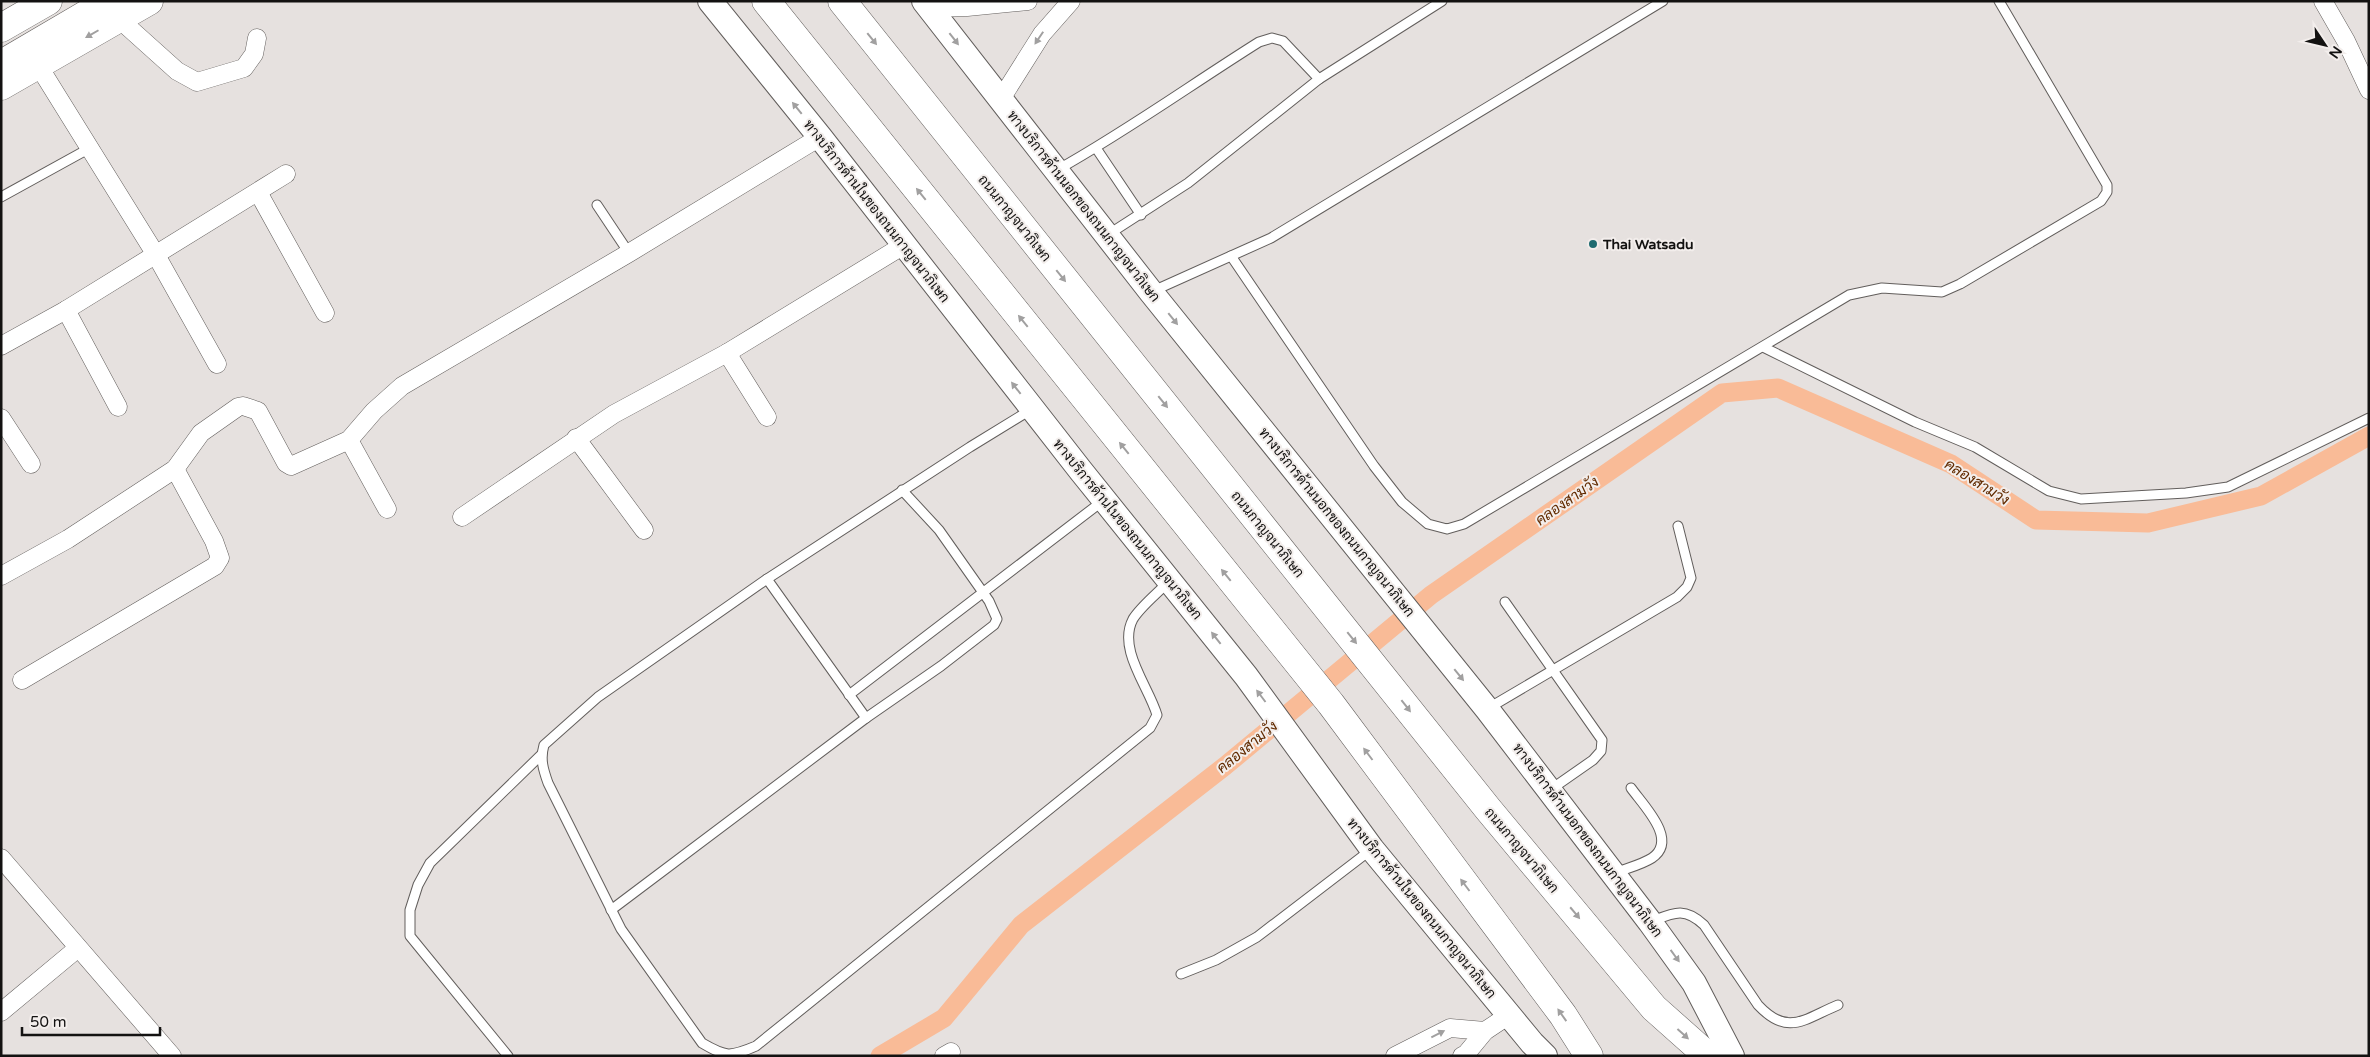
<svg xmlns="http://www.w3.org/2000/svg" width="2370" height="1057" font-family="'Varela Round',Sarabun,sans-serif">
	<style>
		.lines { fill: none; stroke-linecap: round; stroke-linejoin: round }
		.canal { stroke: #f9bb97; stroke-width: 19 }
		.lane-casing { stroke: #625e5c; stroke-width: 11 }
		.street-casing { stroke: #625e5c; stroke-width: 19 }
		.secondary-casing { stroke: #625e5c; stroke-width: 26 }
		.primary-casing { stroke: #625e5c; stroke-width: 29 }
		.highway-casing { stroke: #625e5c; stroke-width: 29 }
		.lane { stroke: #fff; stroke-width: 9 }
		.street { stroke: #fff; stroke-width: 18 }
		.secondary { stroke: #fff; stroke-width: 24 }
		.primary { stroke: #fff; stroke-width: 28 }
		.highway { stroke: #fff; stroke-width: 28 }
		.oneway { fill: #a1a0a0 }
		.poi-dot { fill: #1f6b70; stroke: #f3eeec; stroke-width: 2 }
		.labels { text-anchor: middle; stroke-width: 4; stroke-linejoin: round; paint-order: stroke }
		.street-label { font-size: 14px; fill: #131211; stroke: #f3eeec }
		.poi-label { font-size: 14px; font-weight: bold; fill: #131211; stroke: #f3eeec; text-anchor: start }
		.water-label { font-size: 15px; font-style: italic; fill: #622b01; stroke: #f3eeec }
	</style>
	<rect width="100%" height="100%" fill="#e6e1df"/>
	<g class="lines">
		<path class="canal" d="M 880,1056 L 944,1018 L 1021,925 L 1225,766 L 1431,595 L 1722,393 L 1778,388 L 1951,464 L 2036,520 L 2148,523 L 2261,496 L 2369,436"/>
		<g class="lane-casing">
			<g id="lane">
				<path d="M 1096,148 L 1141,215"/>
				<path d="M 1057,170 C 1127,131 1192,84 1259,42 L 1272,38 L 1283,41 L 1319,79"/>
				<path d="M 1,197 L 90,148"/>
				<path d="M 597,205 L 629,253"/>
				<path d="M 1109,234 L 1188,183 L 1319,79 L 1442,1"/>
				<path d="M 1231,256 L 1374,466 L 1402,502 L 1428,524 L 1447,529 L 1464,524 L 1849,295 L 1882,288 L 1942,292 L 1960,284 L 2101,201 L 2107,192 L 2107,185 L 1999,1"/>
				<path d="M 1153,291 L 1271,238 L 1663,1"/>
				<path d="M 1763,347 L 1915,422 L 1975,447 L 2049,491 L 2081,499 L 2186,493 L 2228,487 L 2369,418"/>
				<path d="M 1032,409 L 970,447 L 767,579 L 598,697 L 544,745 C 540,759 543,769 548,783 L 621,929 L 702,1043 C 726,1057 730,1057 756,1046 L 1150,728 L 1157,715 C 1149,687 1117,649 1133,619 C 1141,606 1158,593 1168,582"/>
				<path d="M 767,579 L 866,718"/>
				<path d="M 1505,602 L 1602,740 L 1601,751 L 1593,760 L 1550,790"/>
				<path d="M 849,695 L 1104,500"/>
				<path d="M 1487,709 L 1677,597 L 1687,587 L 1691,578 L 1678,526"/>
				<path d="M 1615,873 C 1627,868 1641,865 1652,858 C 1679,840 1643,805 1631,788"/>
				<path d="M 611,910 L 866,718 L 941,666 L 994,625 L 997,619 L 989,601 L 939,530 L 902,490"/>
				<path d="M 1650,922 C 1673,913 1684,906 1704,925 L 1758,1005 C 1788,1037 1804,1019 1838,1005"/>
				<path d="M 1181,974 L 1216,960 L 1257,937 L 1372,849"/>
				<path d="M 508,1056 L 410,936 L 410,910 L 418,885 L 430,863 L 541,755"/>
			</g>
		</g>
		<g class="street-casing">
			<g id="street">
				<path d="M 2323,1 L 2346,41 L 2369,90"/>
				<path d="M 930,8 L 967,7 L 1028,1"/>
				<path d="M 118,18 L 177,71 L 197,82 L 244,68 L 254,54 L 257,38"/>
				<path d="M 38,65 L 156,255 L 217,364"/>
				<path d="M 1001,99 L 1042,34 L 1071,1"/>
				<path d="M 258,192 L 325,313"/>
				<path d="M 66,310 L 118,407"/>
				<path d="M 1,346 L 66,310 L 286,174"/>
				<path d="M 727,353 L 767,417"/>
				<path d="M 1,418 L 31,464"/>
				<path d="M 576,438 L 644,530"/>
				<path d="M 349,440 L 387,509"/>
				<path d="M 462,517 L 614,414 L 727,353 L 904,245"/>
				<path d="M 1,576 L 68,539 L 175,469 L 201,433 L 238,407 L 243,406 L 258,411 L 286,463 L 291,466 L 349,440 L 374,411 L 402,386 L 629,253 L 820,137"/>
				<path d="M 22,680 L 215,566 L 220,558 L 214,541 L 175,469"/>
				<path d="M 1,858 L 172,1056"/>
				<path d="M 1,1012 L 78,948"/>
				<path d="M 944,1056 L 951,1052"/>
				<path d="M 1395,1056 L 1450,1028 L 1485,1031"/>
				<path d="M 1462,1056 L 1466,1054 L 1485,1031 L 1509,1015"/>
			</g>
		</g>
		<g class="secondary-casing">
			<g id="secondary">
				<path d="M 710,1 L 820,137 L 1081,471 L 1246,676 L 1372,849 L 1532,1043 L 1545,1056"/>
				<path d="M 924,1 L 1151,292 L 1487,709 L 1650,922 L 1694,983 L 1732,1056"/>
			</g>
		</g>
		<g class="primary-casing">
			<g id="primary">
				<path d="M 1,28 L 48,1"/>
				<path d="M 5,62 L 109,1"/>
				<path d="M 1,86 L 149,1"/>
			</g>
		</g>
		<g class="highway-casing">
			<g id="highway">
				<path d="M 766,1 L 1331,704 L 1563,1015 L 1589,1056"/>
				<path d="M 842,1 L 1488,809 L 1654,1008 L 1708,1056"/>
			</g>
		</g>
		<use href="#lane" class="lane"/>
		<use href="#street" class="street"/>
		<use href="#secondary" class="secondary"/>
		<use href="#primary" class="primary"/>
		<use href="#highway" class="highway"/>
	</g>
	<defs><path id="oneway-solid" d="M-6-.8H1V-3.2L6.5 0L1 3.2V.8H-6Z" transform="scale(1.25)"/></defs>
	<g class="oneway">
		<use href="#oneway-solid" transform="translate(92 34) rotate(150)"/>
		<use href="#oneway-solid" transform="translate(1039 38) rotate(124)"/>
		<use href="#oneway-solid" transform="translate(872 39) rotate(51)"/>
		<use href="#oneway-solid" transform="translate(954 39) rotate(52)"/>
		<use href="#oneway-solid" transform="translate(797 108) rotate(-129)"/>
		<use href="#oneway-solid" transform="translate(921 194) rotate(-129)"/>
		<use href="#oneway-solid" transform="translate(1061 276) rotate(51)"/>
		<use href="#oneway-solid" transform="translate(1173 319) rotate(51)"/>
		<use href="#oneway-solid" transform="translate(1023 321) rotate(-129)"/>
		<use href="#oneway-solid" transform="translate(1016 388) rotate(-128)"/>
		<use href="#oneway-solid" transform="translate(1163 402) rotate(51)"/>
		<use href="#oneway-solid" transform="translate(1124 448) rotate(-129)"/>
		<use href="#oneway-solid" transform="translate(1226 575) rotate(-129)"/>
		<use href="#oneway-solid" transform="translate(1216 638) rotate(-128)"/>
		<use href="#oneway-solid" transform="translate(1352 638) rotate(51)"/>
		<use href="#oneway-solid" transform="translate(1459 675) rotate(51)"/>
		<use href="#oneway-solid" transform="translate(1261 696) rotate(-127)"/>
		<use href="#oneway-solid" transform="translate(1406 706) rotate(52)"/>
		<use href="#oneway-solid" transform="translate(1368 754) rotate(-127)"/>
		<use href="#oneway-solid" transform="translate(1465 885) rotate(-127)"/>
		<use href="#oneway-solid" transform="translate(1575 913) rotate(50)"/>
		<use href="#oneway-solid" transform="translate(1675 956) rotate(54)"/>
		<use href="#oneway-solid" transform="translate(1562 1015) rotate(-125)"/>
		<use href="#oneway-solid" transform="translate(1438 1034) rotate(-27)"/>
		<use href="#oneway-solid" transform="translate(1683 1034) rotate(42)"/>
	</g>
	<circle class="poi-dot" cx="1593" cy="244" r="5"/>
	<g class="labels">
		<g class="street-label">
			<text transform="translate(1084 206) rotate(52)" y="5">ทางบริการด้านนอกของถนนกาญจนาภิเษก</text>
			<text transform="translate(877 211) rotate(52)" y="5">ทางบริการด้านในของถนนกาญจนาภิเษก</text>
			<text transform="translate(1015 218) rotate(51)" y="5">ถนนกาญจนาภิเษก</text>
			<text transform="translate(1337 522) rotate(51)" y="5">ทางบริการด้านนอกของถนนกาญจนาภิเษก</text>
			<text transform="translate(1128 529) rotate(51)" y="5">ทางบริการด้านในของถนนกาญจนาภิเษก</text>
			<text transform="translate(1268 534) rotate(51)" y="5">ถนนกาญจนาภิเษก</text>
			<text transform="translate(1588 840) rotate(53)" y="5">ทางบริการด้านนอกของถนนกาญจนาภิเษก</text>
			<text transform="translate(1522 850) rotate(50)" y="5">ถนนกาญจนาภิเษก</text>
			<text transform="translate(1422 908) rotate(51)" y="5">ทางบริการด้านในของถนนกาญจนาภิเษก</text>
		</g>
		<g class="poi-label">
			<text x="1603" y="249">Thai Watsadu</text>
		</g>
		<g class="water-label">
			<text transform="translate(1977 482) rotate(32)" y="5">คลองสามวัง</text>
			<text transform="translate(1567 501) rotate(-35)" y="5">คลองสามวัง</text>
			<text transform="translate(1247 747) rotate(-39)" y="5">คลองสามวัง</text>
		</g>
	</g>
	<rect width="2370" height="1057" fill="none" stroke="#131211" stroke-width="5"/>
	<g transform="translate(2325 45) rotate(125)" stroke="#f3eeec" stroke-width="4" paint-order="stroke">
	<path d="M0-4L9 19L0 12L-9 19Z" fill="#131211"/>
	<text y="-8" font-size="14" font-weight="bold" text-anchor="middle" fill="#131211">N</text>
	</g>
	<path d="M22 1027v8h138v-8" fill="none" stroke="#131211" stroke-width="2.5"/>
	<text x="30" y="1027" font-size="15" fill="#131211" stroke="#f3eeec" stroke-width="4" paint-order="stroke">50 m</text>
</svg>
